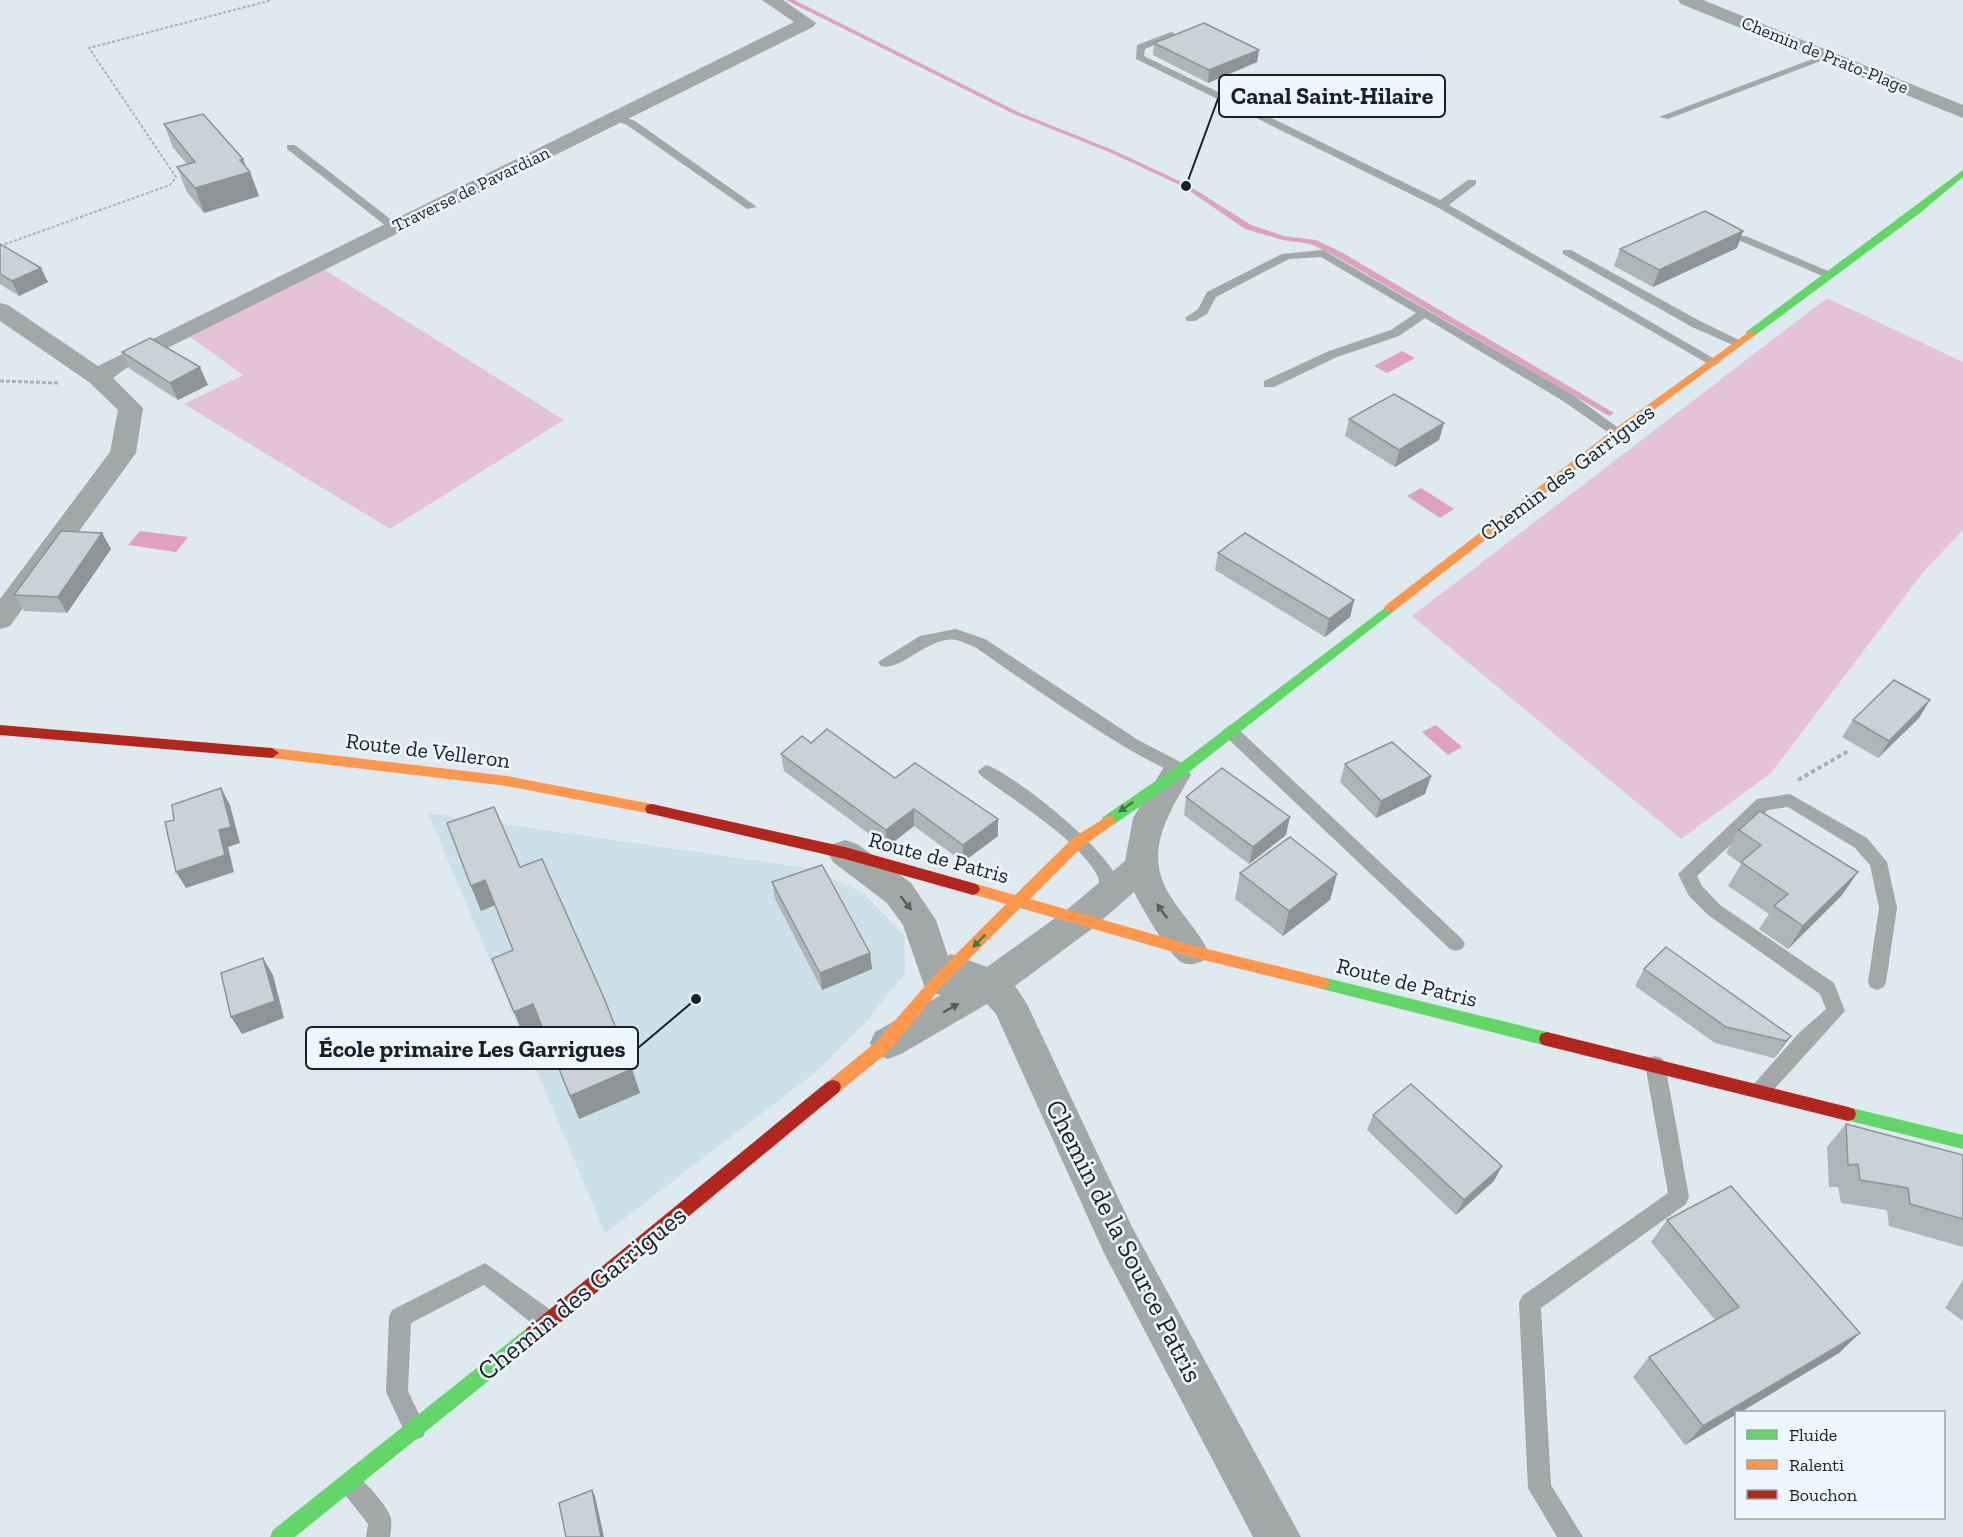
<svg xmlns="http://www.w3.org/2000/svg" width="1963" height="1537" font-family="'Zilla Slab',serif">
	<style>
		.built { fill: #cce0e9 }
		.green { fill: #e4c3d6 }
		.water { fill: #dfa1c0 }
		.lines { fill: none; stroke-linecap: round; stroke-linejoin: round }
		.stream { fill: #dfa1c0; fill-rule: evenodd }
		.path-far2 { stroke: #aab0b3; stroke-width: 2; stroke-dasharray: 3 2; stroke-linecap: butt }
		.path-far1 { stroke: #aab0b3; stroke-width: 3; stroke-dasharray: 4 2; stroke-linecap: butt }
		.path { stroke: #aab0b3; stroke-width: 4; stroke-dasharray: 4.5 3; stroke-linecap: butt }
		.lane { fill: #a2a7a8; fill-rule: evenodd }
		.street { fill: #a2a7a8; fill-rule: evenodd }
		.fast { fill: #63d668; fill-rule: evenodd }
		.slow { fill: #ff974d; fill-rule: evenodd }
		.jam { fill: #b3261e; fill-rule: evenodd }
		.wall { fill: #adb5b8 }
		.shaded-wall { fill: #8d9396 }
		.building { fill: #c9d2d6; stroke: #8d9396; stroke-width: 1.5 }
		.oneway { fill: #3e7c46 }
		.oneway2 { fill: #575d5f }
		.labels { text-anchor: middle; stroke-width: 5; stroke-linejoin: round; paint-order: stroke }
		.far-street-label { font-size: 18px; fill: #192124; stroke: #ecf8fe }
		.street-label { font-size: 22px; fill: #192124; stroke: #ecf8fe }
		.near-street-label { font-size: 27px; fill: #192124; stroke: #ecf8fe }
		.leader { fill: none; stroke: #192124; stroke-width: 2 }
		.callout-dot { fill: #192124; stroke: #ecf8fe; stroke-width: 2 }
		.callout { fill: #ecf8fe; stroke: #192124; stroke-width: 2 }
		.callout-label { font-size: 24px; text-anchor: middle; font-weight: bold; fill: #192124 }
	</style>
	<rect width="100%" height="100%" fill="#deeaef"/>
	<path class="built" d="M 428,813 L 813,869 L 863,893 L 904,935 L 905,973 L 864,1024 L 821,1068 L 605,1233 Z"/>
	<g class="green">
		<path d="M 325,270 L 564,420 L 390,529 L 184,404 L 243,375 L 190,337 Z"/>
		<path d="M 1827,298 L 1963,362 L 1963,530 L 1924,571 L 1771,773 L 1681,839 L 1412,616 Z"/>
	</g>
	<g class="water">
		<path d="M 1402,351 L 1415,358 L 1387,373 L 1374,366 Z"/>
		<path d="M 1421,488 L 1454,509 L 1440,518 L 1407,496 Z"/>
		<path d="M 140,531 L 188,537 L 176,552 L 128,545 Z"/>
		<path d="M 1436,725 L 1462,747 L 1448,755 L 1422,732 Z"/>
	</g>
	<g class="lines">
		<path class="stream" d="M 786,0 L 794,0 L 1018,112 L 1113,150 L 1188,185 L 1251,225 L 1284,236 L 1316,240 L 1343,253 L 1614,413 L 1610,416 L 1607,415 L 1337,257 L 1311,244 L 1283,240 L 1245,229 L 1184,187 L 1109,152 L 1014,114 Z"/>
		<path class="path-far2" d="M 0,246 L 170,185 L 176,177 L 89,48 L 272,0"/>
		<path class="path-far1" d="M 0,381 L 59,383"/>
		<path class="path" d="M 1798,780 L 1850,750"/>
		<g class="lane">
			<path d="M 1171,32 L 1174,33 L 1174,37 L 1145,49 L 1144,56 L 1440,200 L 1468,180 L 1476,180 L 1476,184 L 1449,205 L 1720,362 L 1714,366 L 1710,365 L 1437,207 L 1136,59 L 1137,45 Z"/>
			<path d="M 1826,54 L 1834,56 L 1668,119 L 1659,117 Z"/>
			<path d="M 616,114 L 635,121 L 757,207 L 747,209 L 627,125 L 612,119 L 611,117 Z"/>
			<path d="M 287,145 L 295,145 L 398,225 L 398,229 L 390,229 L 287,149 Z"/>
			<path d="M 1738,236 L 1746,236 L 1835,274 L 1825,277 L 1738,240 Z"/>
			<path d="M 1323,250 L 1573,395 L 1624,432 L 1617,436 L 1612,435 L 1563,401 L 1425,318 L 1399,336 L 1337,357 L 1274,387 L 1264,387 L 1264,381 L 1329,351 L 1391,330 L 1416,313 L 1321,257 L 1289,259 L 1216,297 L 1207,314 L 1195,321 L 1187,321 L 1185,318 L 1198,309 L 1207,292 L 1282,254 Z"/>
			<path d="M 1563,250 L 1571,250 L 1700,321 L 1743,342 L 1737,346 L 1733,345 L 1692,327 L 1563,254 Z"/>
			<path d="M 956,629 L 985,639 L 1138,740 L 1188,766 L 1190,770 L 1188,774 C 1164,782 1004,667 975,647 C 969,645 962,641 956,640 C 930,635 901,672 881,666 L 878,662 L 920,636 Z"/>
			<path d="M 1230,725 L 1236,727 L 1462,939 L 1465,944 L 1462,949 L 1456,951 L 1450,949 L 1224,735 L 1222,731 Z"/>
			<path d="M 986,765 C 1013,773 1115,855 1118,883 C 1118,889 1116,896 1113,901 L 1107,903 L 1101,901 C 1096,892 1102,884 1097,875 C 1078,839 1013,800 980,775 L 978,771 Z"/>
			<path d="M 1790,794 L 1867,838 L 1887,862 L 1897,908 L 1886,982 L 1884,987 L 1877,990 L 1870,987 L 1868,982 L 1879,908 L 1870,865 L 1855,848 L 1788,807 L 1768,810 L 1697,876 L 1702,886 L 1720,905 L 1834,983 L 1845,1011 L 1768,1096 L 1761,1099 L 1754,1096 L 1751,1090 L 1754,1084 L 1799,1033 L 1826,1009 L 1820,994 L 1708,915 L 1689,896 L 1678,874 L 1757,799 Z"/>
			<path d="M 1655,1056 L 1662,1058 L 1665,1064 L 1689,1197 L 1686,1204 L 1541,1308 L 1551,1485 L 1583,1537 L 1557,1537 L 1528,1488 L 1519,1303 L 1522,1296 L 1668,1193 L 1645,1064 L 1648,1058 Z"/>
			<path d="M 485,1263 L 555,1313 L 558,1321 L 555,1329 L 547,1332 L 539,1329 L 484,1285 L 411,1323 L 408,1391 L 426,1429 L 423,1437 L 415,1440 L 407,1437 L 386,1392 L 389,1317 L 392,1310 Z"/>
			<path d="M 350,1471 C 361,1476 388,1506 391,1518 C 392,1524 391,1531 390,1537 L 366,1537 L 368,1524 L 342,1491 L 338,1483 L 342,1475 Z"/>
		</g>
		<g class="street">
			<path d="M 762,0 L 783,0 L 816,23 L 813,27 L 125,369 L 113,378 L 143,408 L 136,453 L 10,626 L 0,629 L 0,599 L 110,452 L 118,410 L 89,382 L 0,321 L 0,303 L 8,305 L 98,366 L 794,22 Z"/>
			<path d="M 1678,0 L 1703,0 L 1963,105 L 1963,118 L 1681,4 Z"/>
			<path d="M 1175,763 L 1186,767 L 1191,775 C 1169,813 1143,851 1169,894 C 1181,914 1198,930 1208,951 L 1203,961 C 1195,964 1189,966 1181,962 C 1170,956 1140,905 1134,892 L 1093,928 L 1015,986 L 1027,1004 L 1132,1227 L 1301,1537 L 1253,1537 L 1104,1253 L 996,1014 L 987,1004 L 901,1054 L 888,1059 L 875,1054 L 870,1043 L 875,1032 L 941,995 L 926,991 L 903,925 L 887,903 L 833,862 L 828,853 L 833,844 L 845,840 L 857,844 L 911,883 L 936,920 L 948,956 L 951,954 L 987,967 L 1069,908 L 1125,861 L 1133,818 L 1164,767 Z"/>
		</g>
		<g class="fast">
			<path d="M 1963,170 L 1963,177 L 1920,213 L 1754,336 L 1746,336 L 1746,332 Z"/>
			<path d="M 1390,604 L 1394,605 L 1396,608 L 1394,611 L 1180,779 L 1113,825 L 1103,825 L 1101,821 L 1103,817 L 1170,771 Z"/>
			<path d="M 1322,977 L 1547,1032 L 1553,1034 L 1555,1039 L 1553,1044 L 1547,1046 L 1322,989 L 1317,987 L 1314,983 L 1317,979 Z"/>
			<path d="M 1848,1107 L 1963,1135 L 1963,1149 L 1842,1119 L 1840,1114 L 1842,1109 Z"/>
			<path d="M 533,1325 L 539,1328 L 542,1334 L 539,1340 L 295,1537 L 270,1537 L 273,1530 L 527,1328 Z"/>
		</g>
		<g class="slow">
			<path d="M 1750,331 L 1755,334 L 1754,336 L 1621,434 L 1394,611 L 1386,611 L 1384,608 L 1386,605 L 1613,430 Z"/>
			<path d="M 272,748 L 507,776 L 652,804 L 657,805 L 659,809 L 657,813 L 652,814 L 507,786 L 272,758 L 265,753 Z"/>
			<path d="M 1108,816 L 1113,817 L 1115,821 L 1113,825 L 1084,845 L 1030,899 L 1191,945 L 1322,977 L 1327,979 L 1330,983 L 1327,987 L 1322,989 L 1191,957 L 1020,908 L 943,985 L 888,1052 L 839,1092 L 833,1094 L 827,1092 L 825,1087 L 827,1082 L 876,1042 L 933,977 L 1006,904 L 968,893 L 966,889 L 968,885 L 973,883 L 1015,895 L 1074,837 Z"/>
		</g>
		<g class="jam">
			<path d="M 0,725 L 272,748 L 279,753 L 272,758 L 0,735 Z"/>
			<path d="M 652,804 L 845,847 L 973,883 L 978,885 L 980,889 L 978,893 L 973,895 L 845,859 L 647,813 L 645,809 L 647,805 Z"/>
			<path d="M 1547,1032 L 1848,1107 L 1854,1109 L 1856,1114 L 1854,1119 L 1848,1121 L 1547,1046 L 1541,1044 L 1539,1039 L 1541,1034 Z"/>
			<path d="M 833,1080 L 839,1082 L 841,1087 L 839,1092 L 539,1340 L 533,1343 L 527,1340 L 524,1334 L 527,1328 L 827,1082 Z"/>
		</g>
	</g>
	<g class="wall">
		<path d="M 1154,43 L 1259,50 L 1257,62 L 1208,83 L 1153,55 Z"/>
		<path d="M 164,124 L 243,159 L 246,167 L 250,172 L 259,196 L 204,213 L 187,192 L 177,167 L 187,164 L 173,148 Z"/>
		<path d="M 1743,231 L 1737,248 L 1653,287 L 1614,266 L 1620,249 Z"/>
		<path d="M 0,244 L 48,282 L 19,296 L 0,284 Z"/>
		<path d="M 122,352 L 208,385 L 178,400 L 130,369 Z"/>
		<path d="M 1349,419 L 1444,423 L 1439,440 L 1395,467 L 1345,436 Z"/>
		<path d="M 102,533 L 111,549 L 67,613 L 24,611 L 14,595 Z"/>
		<path d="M 1218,553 L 1354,600 L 1350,617 L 1325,637 L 1215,570 Z"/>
		<path d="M 1919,718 L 1878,758 L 1842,737 L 1853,720 Z"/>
		<path d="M 811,743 L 895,778 L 998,836 L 963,862 L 914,826 L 887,847 L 784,771 L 781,754 Z"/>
		<path d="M 1345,764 L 1431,776 L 1425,794 L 1376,818 L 1340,782 Z"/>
		<path d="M 1186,797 L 1286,835 L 1249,864 L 1184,815 Z"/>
		<path d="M 1739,830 L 1858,872 L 1842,895 L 1788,949 L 1759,929 L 1769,914 L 1728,886 L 1741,864 L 1726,853 Z"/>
		<path d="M 520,867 L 632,1069 L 640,1093 L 579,1119 L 542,1028 L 524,1036 L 492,959 L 513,950 L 495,905 L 481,911 L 471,886 Z"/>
		<path d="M 1240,873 L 1337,874 L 1330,900 L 1283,936 L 1235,899 Z"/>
		<path d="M 772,882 L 870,953 L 872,969 L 822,990 L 775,899 Z"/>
		<path d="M 1644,969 L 1791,1036 L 1774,1058 L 1715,1043 L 1635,986 Z"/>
		<path d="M 1373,1115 L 1494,1181 L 1456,1215 L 1367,1130 Z"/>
		<path d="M 1846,1124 L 1963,1155 L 1963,1247 L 1889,1226 L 1887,1210 L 1841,1203 L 1838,1187 L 1829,1187 L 1827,1147 Z"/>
		<path d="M 1667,1220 L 1839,1353 L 1739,1413 L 1737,1413 L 1685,1445 L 1633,1377 L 1649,1357 L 1715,1320 L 1651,1242 Z"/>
		<path d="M 1963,1280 L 1963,1321 L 1945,1308 Z"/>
	</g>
	<g class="shaded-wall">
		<path d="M 1259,50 L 1257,62 L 1208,83 L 1209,70 Z"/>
		<path d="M 243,159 L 248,173 L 250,172 L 259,196 L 204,213 L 195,188 L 240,160 Z"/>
		<path d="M 1743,231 L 1737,248 L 1653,287 L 1659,270 Z"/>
		<path d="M 41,268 L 48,282 L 19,296 L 12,281 Z"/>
		<path d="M 200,367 L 208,385 L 178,400 L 170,383 Z"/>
		<path d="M 1444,423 L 1439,440 L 1395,467 L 1399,450 Z"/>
		<path d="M 102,533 L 111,549 L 67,613 L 58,597 Z"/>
		<path d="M 1354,600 L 1350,617 L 1325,637 L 1329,619 Z"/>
		<path d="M 1930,700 L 1919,718 L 1878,758 L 1889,741 Z"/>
		<path d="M 1431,776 L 1425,794 L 1376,818 L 1381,801 Z"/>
		<path d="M 221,788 L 230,805 L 240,843 L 228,847 L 234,872 L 186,888 L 176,872 Z"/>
		<path d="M 914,809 L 914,826 L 887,847 L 886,830 Z"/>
		<path d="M 1290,817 L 1286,835 L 1249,864 L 1253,847 Z"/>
		<path d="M 998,819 L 998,836 L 963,862 L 963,845 Z"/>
		<path d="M 1858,872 L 1842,895 L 1788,949 L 1803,926 Z"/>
		<path d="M 1337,874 L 1330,900 L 1283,936 L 1289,911 Z"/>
		<path d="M 485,880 L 495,905 L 481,911 L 471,886 Z"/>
		<path d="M 870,953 L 872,969 L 822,990 L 820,973 Z"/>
		<path d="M 263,958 L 273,975 L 284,1018 L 242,1034 L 231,1017 Z"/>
		<path d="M 533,1004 L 542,1028 L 524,1036 L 514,1012 Z"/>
		<path d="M 1791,1036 L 1779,1052 L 1774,1058 L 1786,1041 Z"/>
		<path d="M 632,1069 L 640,1093 L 579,1119 L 570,1096 Z"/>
		<path d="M 1502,1166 L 1494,1181 L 1456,1215 L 1464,1200 Z"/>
		<path d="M 1860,1333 L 1839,1353 L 1739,1413 L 1737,1413 L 1737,1414 L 1685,1445 L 1703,1426 Z"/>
		<path d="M 592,1490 L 595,1496 L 604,1537 L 601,1537 Z"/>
	</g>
	<g class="building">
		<path d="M 1204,23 L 1259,50 L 1209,70 L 1154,43 Z"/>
		<path d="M 203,114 L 243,159 L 240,160 L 250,172 L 195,188 L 177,167 L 195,162 L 164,124 Z"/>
		<path d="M 1705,211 L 1743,231 L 1659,270 L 1620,249 Z"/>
		<path d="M 0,244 L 41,268 L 12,281 L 0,274 Z"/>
		<path d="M 150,338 L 200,367 L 170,383 L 122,352 Z"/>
		<path d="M 1394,394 L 1444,423 L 1399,450 L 1349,419 Z"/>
		<path d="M 61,531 L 102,533 L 58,597 L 14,595 Z"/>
		<path d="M 1245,533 L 1354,600 L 1329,619 L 1218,553 Z"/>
		<path d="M 1894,680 L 1930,700 L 1889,741 L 1853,720 Z"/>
		<path d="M 827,729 L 895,778 L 915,763 L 998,819 L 963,845 L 914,809 L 886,830 L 781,754 L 802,736 L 811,743 Z"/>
		<path d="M 1392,742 L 1431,776 L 1381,801 L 1345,764 Z"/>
		<path d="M 1222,768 L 1290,817 L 1253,847 L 1186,797 Z"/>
		<path d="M 221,788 L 231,827 L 219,830 L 225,855 L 176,872 L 165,822 L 174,820 L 172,805 Z"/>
		<path d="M 494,807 L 520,867 L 542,859 L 604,998 L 632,1069 L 570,1096 L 533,1004 L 514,1012 L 492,959 L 513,950 L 485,880 L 471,886 L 447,823 Z"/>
		<path d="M 1760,811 L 1858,872 L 1803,926 L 1774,906 L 1788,894 L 1741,862 L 1761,845 L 1739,830 Z"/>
		<path d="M 1290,837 L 1337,874 L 1289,911 L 1240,873 Z"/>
		<path d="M 822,865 L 870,953 L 820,973 L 772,882 Z"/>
		<path d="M 1666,947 L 1791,1036 L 1786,1041 L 1726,1027 L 1644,969 Z"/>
		<path d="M 263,958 L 275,1001 L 231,1017 L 221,973 Z"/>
		<path d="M 1411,1084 L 1502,1166 L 1464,1200 L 1373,1115 Z"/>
		<path d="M 1846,1124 L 1963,1155 L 1963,1219 L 1910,1204 L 1908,1188 L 1860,1180 L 1858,1164 L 1848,1165 Z"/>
		<path d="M 1731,1186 L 1860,1333 L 1703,1426 L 1649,1357 L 1739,1307 L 1667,1220 Z"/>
		<path d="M 592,1490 L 601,1537 L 566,1537 L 559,1503 Z"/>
	</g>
	<defs><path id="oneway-solid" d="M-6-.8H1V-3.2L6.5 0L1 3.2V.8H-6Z" transform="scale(1.5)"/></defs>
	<g class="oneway">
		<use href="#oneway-solid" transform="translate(1126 807) rotate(145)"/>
		<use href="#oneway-solid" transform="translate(979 941) rotate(135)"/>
	</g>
	<g class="oneway2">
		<use href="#oneway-solid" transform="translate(906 903) rotate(52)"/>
		<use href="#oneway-solid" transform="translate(1162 911) rotate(-126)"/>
		<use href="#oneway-solid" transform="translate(951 1008) rotate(-29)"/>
	</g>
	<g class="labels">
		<g class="far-street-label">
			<text transform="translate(1825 55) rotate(22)" y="6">Chemin de Prato-Plage</text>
			<text transform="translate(471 189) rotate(-26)" y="6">Traverse de Pavardian</text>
		</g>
		<g class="street-label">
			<text transform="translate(1567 472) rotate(-37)" y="8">Chemin des Garrigues</text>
			<text transform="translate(428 750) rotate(7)" y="8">Route de Velleron</text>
			<text transform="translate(939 857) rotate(15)" y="8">Route de Patris</text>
			<text transform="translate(1407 982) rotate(14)" y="8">Route de Patris</text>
		</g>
		<g class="near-street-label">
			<text transform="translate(1124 1241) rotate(63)" y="9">Chemin de la Source Patris</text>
			<text transform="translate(582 1293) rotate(-39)" y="9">Chemin des Garrigues</text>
		</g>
	</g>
	<path class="leader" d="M1186 186L1219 96M696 999L638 1048"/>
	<g class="callout-dot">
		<circle cx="1186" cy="186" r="6"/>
		<circle cx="696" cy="999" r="6"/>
	</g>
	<g class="callout">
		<rect x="1219" y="75" width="226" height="42" rx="6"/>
		<rect x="306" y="1027" width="332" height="42" rx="6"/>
	</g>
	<g class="callout-label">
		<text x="1332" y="104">Canal Saint-Hilaire</text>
		<text x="472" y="1057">École primaire Les Garrigues</text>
	</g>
	<rect x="1735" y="1411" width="210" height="108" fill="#ecf8fe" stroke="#98a2a7" stroke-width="1.5"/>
	<rect x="1747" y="1430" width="30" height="9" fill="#63d668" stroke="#98a2a7" stroke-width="1.5"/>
	<text x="1789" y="1441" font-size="18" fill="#192124">Fluide</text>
	<rect x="1747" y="1460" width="30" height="9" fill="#ff974d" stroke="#98a2a7" stroke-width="1.5"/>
	<text x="1789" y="1471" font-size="18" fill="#192124">Ralenti</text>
	<rect x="1747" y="1490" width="30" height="9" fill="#b3261e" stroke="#98a2a7" stroke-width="1.5"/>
	<text x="1789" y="1501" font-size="18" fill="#192124">Bouchon</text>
</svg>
